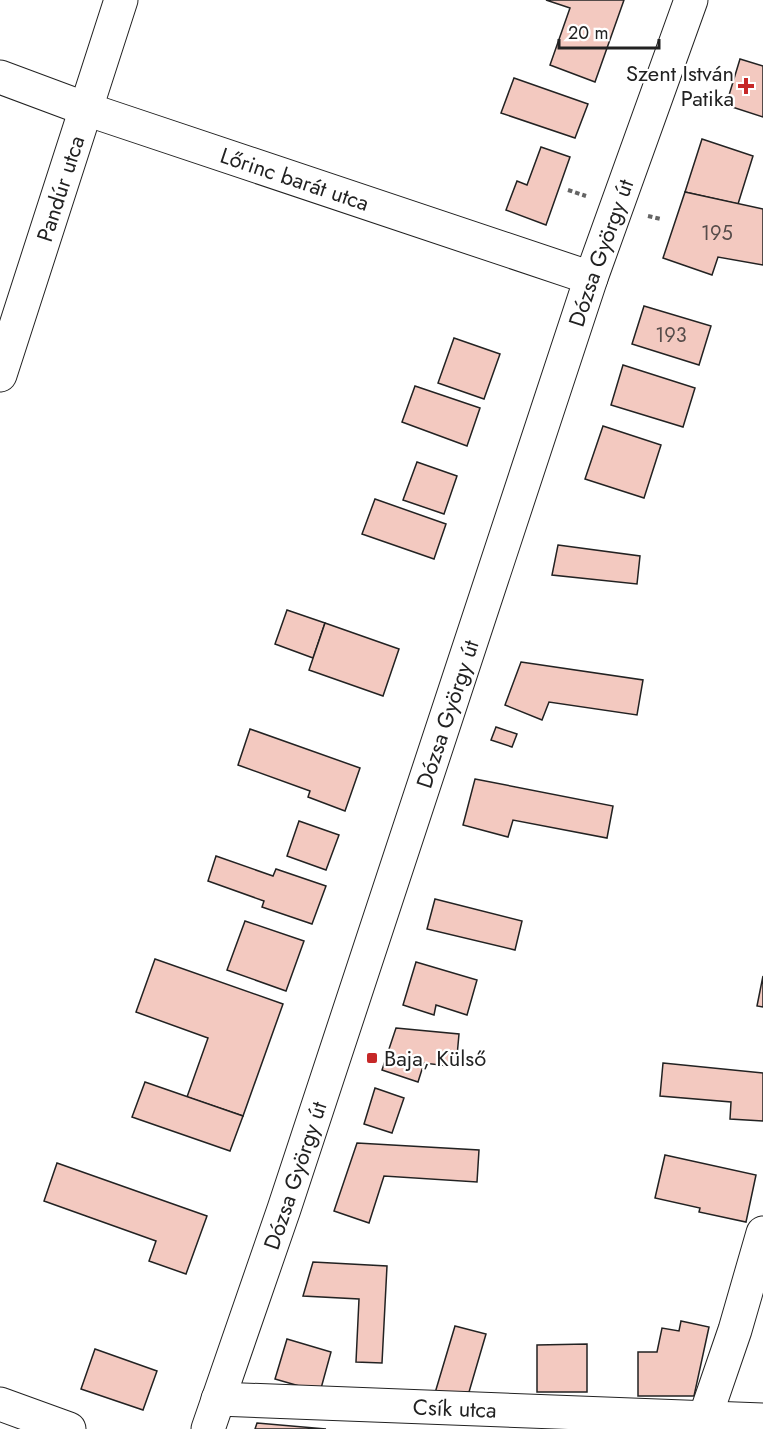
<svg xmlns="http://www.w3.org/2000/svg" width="763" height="1429" font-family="Jost,sans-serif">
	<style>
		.building { fill: #f3c9c0; stroke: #222; stroke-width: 1.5 }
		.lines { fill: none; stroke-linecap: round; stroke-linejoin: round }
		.minor-casing { stroke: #222; stroke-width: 35 }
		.major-casing { stroke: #222; stroke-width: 35 }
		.path { stroke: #646464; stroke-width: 4; stroke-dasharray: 4.5 3; stroke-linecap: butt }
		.minor { stroke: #fff; stroke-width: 33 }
		.major { stroke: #fff; stroke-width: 33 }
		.poi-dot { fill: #c62828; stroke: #fff; stroke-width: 2 }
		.labels { text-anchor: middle; stroke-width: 4.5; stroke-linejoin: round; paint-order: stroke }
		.number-label { font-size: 20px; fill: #564c4a }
		.poi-label { font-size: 22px; fill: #222; stroke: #fff; text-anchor: end }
		.street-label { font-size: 22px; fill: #222; stroke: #fff }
	</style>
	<rect width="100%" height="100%" fill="#fff"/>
	<g class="building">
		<path d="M 546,0 L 624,0 L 595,82 L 550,65 L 570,8 Z"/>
		<path d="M 740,59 L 763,66 L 763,117 L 726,105 Z"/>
		<path d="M 514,78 L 588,104 L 575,138 L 501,113 Z"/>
		<path d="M 702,139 L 753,156 L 738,204 L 685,192 Z"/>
		<path d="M 541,147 L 570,157 L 546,225 L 506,210 L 517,181 L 527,185 Z"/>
		<path d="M 685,192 L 763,209 L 763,265 L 718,257 L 712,275 L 663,258 Z"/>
		<path d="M 644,306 L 711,326 L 699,365 L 632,344 Z"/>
		<path d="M 454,338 L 500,354 L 484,399 L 438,383 Z"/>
		<path d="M 623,365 L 695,388 L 683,427 L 611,405 Z"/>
		<path d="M 415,386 L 480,408 L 467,446 L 402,422 Z"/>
		<path d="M 603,426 L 661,445 L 644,498 L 585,479 Z"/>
		<path d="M 417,462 L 457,476 L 444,514 L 403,500 Z"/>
		<path d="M 375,499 L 446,524 L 434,559 L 362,534 Z"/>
		<path d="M 558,545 L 640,556 L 637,584 L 552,575 Z"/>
		<path d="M 287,610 L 325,623 L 313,658 L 275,644 Z"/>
		<path d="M 325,623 L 399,649 L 383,696 L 309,670 Z"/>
		<path d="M 521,662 L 643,680 L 637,715 L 549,702 L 542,720 L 505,705 Z"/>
		<path d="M 496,727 L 517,734 L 512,747 L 491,740 Z"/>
		<path d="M 250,729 L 360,768 L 345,811 L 308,797 L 310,791 L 238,765 Z"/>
		<path d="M 475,779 L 613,806 L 607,838 L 513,820 L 508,837 L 463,825 Z"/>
		<path d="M 299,821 L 339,835 L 326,870 L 287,856 Z"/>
		<path d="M 216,856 L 273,876 L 276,869 L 326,886 L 312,924 L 262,907 L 264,901 L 208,881 Z"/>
		<path d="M 435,899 L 522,921 L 515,950 L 427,929 Z"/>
		<path d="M 245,921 L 304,941 L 286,991 L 227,970 Z"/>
		<path d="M 155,959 L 283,1004 L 243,1116 L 187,1097 L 208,1038 L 136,1012 Z"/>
		<path d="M 416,962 L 477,980 L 467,1015 L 436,1005 L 434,1015 L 403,1005 Z"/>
		<path d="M 763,976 L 763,1007 L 757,1006 Z"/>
		<path d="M 396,1028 L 459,1034 L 456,1067 L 424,1063 L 418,1082 L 382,1070 Z"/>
		<path d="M 663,1063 L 763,1073 L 763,1121 L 730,1119 L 731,1102 L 660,1096 Z"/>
		<path d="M 145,1082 L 243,1116 L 230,1151 L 132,1117 Z"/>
		<path d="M 375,1088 L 404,1098 L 392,1133 L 364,1124 Z"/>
		<path d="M 357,1143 L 479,1150 L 477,1182 L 384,1176 L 369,1223 L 334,1211 Z"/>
		<path d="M 665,1155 L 756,1175 L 746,1222 L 699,1212 L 700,1208 L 655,1198 Z"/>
		<path d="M 57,1163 L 207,1216 L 186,1274 L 149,1261 L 156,1241 L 44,1201 Z"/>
		<path d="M 313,1262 L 387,1266 L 382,1363 L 356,1362 L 359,1299 L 303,1296 Z"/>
		<path d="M 681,1321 L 709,1327 L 694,1396 L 638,1396 L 638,1352 L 657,1352 L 662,1328 L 679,1331 Z"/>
		<path d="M 455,1326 L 486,1334 L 469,1392 L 435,1393 Z"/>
		<path d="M 287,1339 L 331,1352 L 320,1392 L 275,1379 Z"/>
		<path d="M 587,1344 L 587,1392 L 537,1392 L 537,1345 Z"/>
		<path d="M 95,1349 L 157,1371 L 143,1410 L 81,1389 Z"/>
		<path d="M 257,1423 L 326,1429 L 255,1429 Z"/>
	</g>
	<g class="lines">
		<g class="minor-casing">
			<g id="minor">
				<path id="s1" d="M 0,77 L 86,109 L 591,278"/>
				<path id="s2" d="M 0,375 L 121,0"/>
				<path id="s3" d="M 218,1399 L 763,1420"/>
				<path d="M 0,1404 L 69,1429"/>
				<path d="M 701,1429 L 735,1330 L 763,1233"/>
			</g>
		</g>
		<g class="major-casing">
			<g id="major">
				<path id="s4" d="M 208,1429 L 284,1209 L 591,278 L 691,0"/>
			</g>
		</g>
		<g class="path">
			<path d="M 568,190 L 586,196"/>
			<path d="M 648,216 L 661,219"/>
		</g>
		<use href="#minor" class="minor"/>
		<use href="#major" class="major"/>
	</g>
	<g class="poi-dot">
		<path d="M743 77h6v6h6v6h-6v6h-6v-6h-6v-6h6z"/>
		<rect x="366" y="1052" width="12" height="12" rx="3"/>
	</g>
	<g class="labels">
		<g class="number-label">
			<text x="717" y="240">195</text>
			<text x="671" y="342">193</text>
		</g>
		<g class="poi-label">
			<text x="734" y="81">Szent István<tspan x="734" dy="25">Patika</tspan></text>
			<text x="384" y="1066" text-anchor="start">Baja, Külső</text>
		</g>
		<g class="street-label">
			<text dy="8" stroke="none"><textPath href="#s1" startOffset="312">Lőrinc barát utca</textPath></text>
			<text dy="8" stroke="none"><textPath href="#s2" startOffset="196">Pandúr utca</textPath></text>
			<text dy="8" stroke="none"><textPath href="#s4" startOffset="1240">Dózsa György út</textPath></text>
			<text dy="8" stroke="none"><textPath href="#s4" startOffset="754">Dózsa György út</textPath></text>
			<text dy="8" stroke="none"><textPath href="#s4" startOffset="268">Dózsa György út</textPath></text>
			<text dy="8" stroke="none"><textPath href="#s3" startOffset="237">Csík utca</textPath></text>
		</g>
	</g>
	<path d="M559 39v9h100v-9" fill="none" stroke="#222222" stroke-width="3"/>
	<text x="568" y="39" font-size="18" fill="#222222" stroke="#ffffff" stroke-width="4.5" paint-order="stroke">20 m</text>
</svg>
